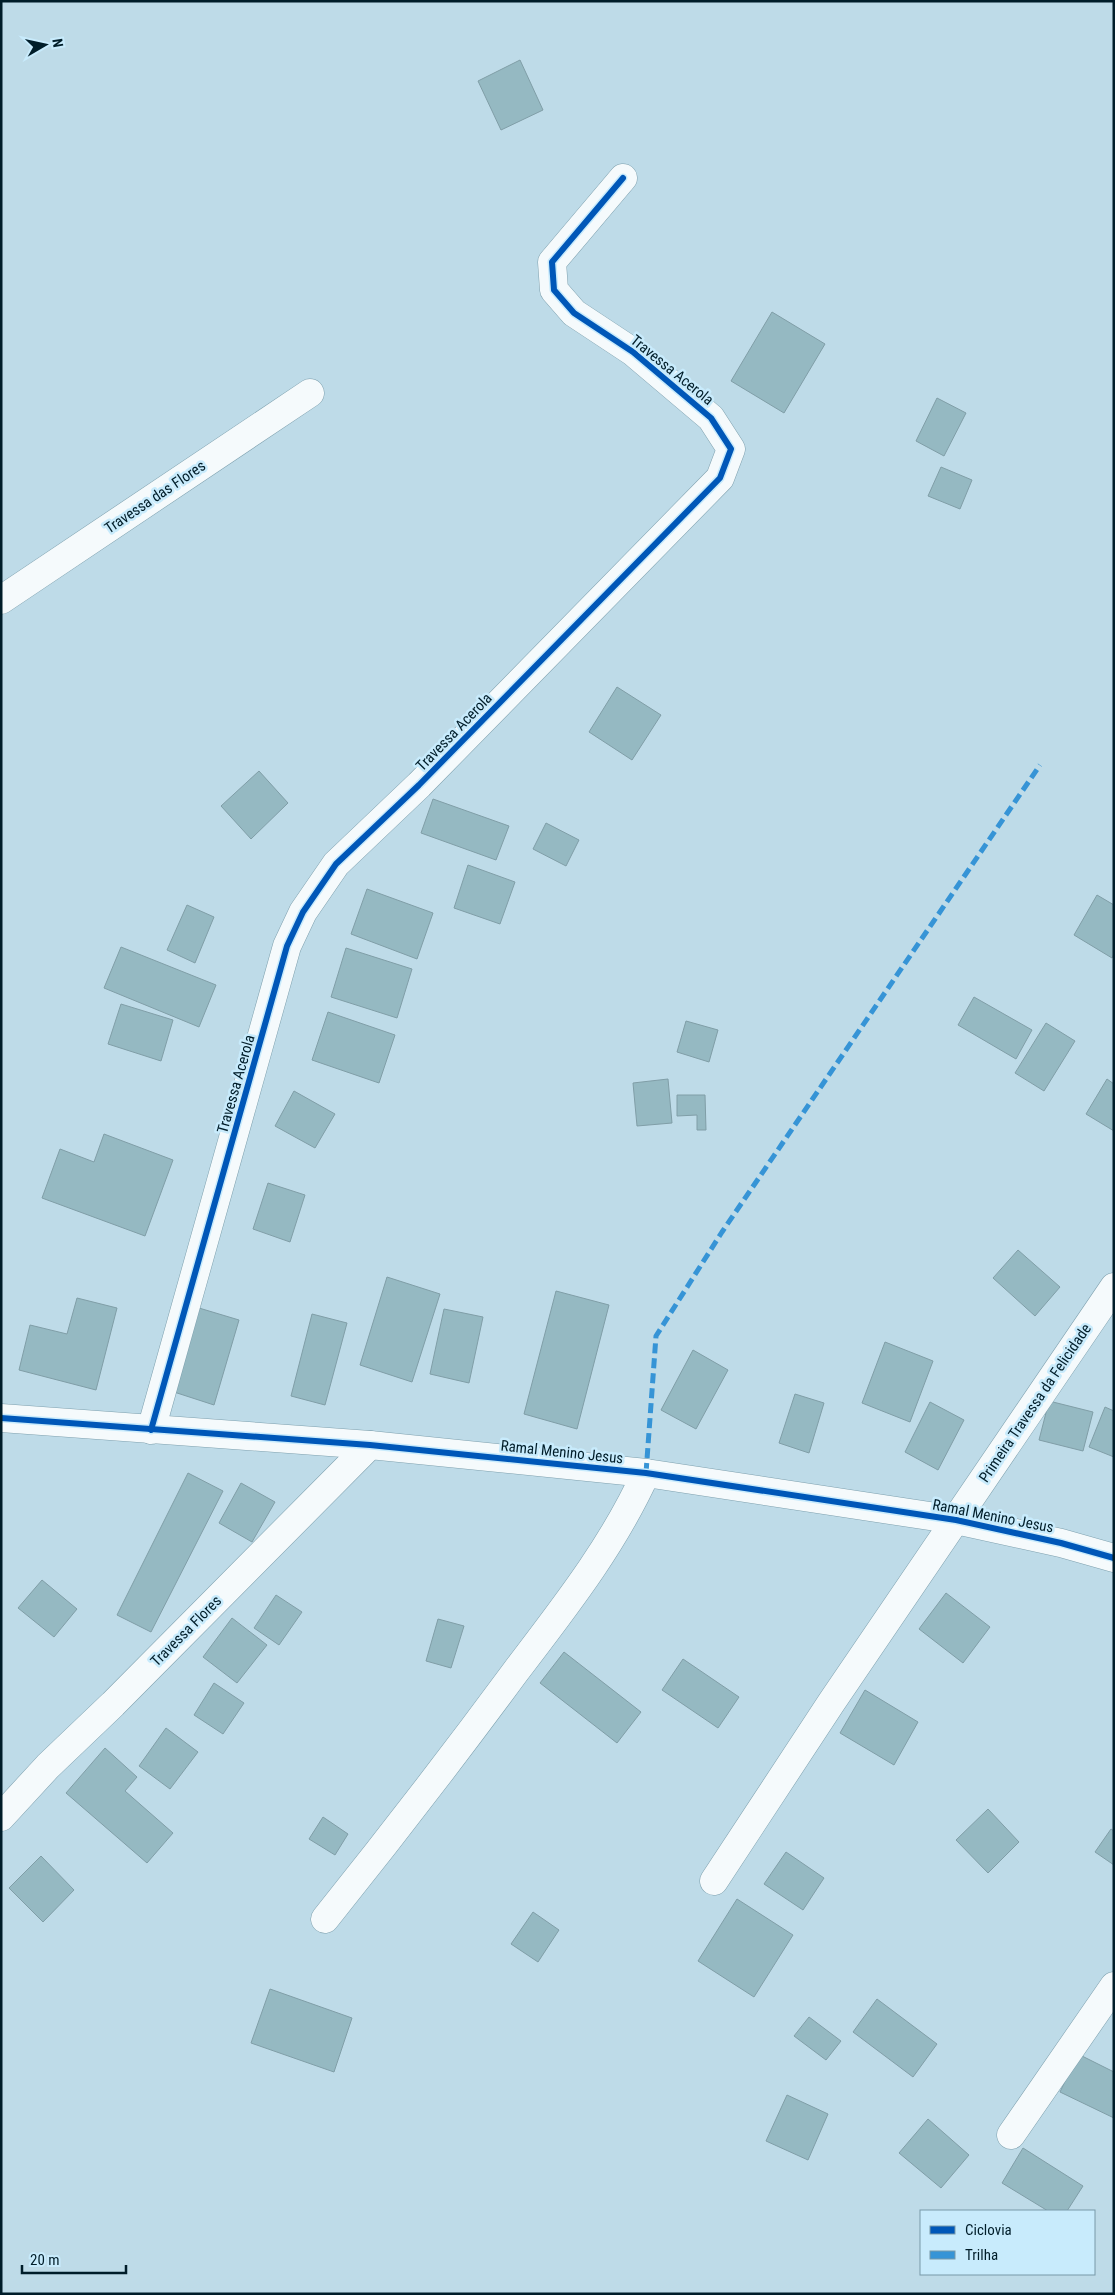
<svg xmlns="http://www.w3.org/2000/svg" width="1115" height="2295" font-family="'Roboto Condensed',sans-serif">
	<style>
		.building { fill: #95b9c2; stroke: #809ea7 }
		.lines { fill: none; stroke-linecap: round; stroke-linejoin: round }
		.minor-casing { stroke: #7ea0ae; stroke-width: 29 }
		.minor { stroke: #f5fafc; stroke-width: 28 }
		.quiet { stroke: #3694d6; stroke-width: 5; stroke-dasharray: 10 5; stroke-linecap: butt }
		.cycleway-casing { stroke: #c8ebfc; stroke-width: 9 }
		.cycleway { stroke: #0057b8; stroke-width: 6 }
		.labels { text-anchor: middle; stroke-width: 5; stroke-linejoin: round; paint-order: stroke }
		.street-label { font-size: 15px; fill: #001d29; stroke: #c8ebfc }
	</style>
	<rect width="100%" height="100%" fill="#bedbe8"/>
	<g class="building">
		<path d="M 520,60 L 543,110 L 501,130 L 478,81 Z"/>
		<path d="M 772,312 L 825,344 L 784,413 L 731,381 Z"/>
		<path d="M 937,398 L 966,413 L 944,456 L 916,441 Z"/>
		<path d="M 941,467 L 972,480 L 960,509 L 928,496 Z"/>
		<path d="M 617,687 L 661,715 L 632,760 L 589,732 Z"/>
		<path d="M 259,771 L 288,803 L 251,839 L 221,806 Z"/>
		<path d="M 433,799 L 509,826 L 496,860 L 421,833 Z"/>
		<path d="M 546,823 L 579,840 L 566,866 L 533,849 Z"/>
		<path d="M 468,865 L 515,882 L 500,924 L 454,908 Z"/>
		<path d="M 367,889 L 433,913 L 417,959 L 351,934 Z"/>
		<path d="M 1097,895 L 1114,905 L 1114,954 L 1112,958 L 1074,935 Z"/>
		<path d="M 187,905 L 214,917 L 195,963 L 167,950 Z"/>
		<path d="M 121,947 L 216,985 L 199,1027 L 104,988 Z"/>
		<path d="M 346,948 L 412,969 L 397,1018 L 331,997 Z"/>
		<path d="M 974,997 L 1032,1030 L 1016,1059 L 958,1025 Z"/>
		<path d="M 121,1004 L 173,1020 L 161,1061 L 108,1044 Z"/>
		<path d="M 328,1012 L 395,1035 L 379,1083 L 312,1060 Z"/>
		<path d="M 686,1021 L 718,1030 L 709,1062 L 677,1052 Z"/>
		<path d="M 1046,1023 L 1075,1041 L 1044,1091 L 1015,1073 Z"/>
		<path d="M 668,1079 L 672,1123 L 637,1126 L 633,1083 Z"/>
		<path d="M 1107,1079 L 1114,1084 L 1114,1131 L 1086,1114 Z"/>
		<path d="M 294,1091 L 335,1114 L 315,1148 L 275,1126 Z"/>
		<path d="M 677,1095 L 705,1095 L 706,1130 L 697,1130 L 697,1115 L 677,1116 Z"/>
		<path d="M 104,1134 L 173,1160 L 145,1236 L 42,1198 L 60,1149 L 94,1162 Z"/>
		<path d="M 268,1183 L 305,1195 L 290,1242 L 253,1229 Z"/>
		<path d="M 1018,1250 L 1060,1287 L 1035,1316 L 993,1278 Z"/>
		<path d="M 387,1277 L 440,1294 L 412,1382 L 360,1365 Z"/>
		<path d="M 556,1291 L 609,1305 L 577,1429 L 524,1414 Z"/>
		<path d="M 77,1298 L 117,1308 L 96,1390 L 19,1370 L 30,1325 L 67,1334 Z"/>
		<path d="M 199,1308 L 239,1320 L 214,1405 L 174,1392 Z"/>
		<path d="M 444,1309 L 483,1317 L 469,1383 L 430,1374 Z"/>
		<path d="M 312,1314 L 347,1323 L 325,1405 L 291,1396 Z"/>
		<path d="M 885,1342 L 933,1361 L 910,1422 L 862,1403 Z"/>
		<path d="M 693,1350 L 728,1370 L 696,1429 L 661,1410 Z"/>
		<path d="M 795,1394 L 824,1403 L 809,1453 L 779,1443 Z"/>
		<path d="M 1049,1401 L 1093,1412 L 1083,1451 L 1039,1440 Z"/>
		<path d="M 930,1402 L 964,1420 L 938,1470 L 905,1452 Z"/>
		<path d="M 1105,1407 L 1114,1411 L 1114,1457 L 1089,1447 Z"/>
		<path d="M 188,1473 L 223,1491 L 151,1632 L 117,1615 Z"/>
		<path d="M 241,1483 L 275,1502 L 252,1542 L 219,1523 Z"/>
		<path d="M 42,1580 L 77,1609 L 54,1637 L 18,1608 Z"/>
		<path d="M 946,1593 L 990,1627 L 963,1663 L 919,1629 Z"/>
		<path d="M 276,1595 L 302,1612 L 279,1645 L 254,1628 Z"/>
		<path d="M 232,1618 L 267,1645 L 237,1683 L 203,1657 Z"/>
		<path d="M 438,1619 L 464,1626 L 451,1668 L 426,1661 Z"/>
		<path d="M 564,1652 L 641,1712 L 617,1743 L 540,1683 Z"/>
		<path d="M 683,1659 L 739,1697 L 718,1728 L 662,1690 Z"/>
		<path d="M 214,1683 L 244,1703 L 223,1734 L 194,1715 Z"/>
		<path d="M 865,1690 L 918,1722 L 894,1765 L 840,1733 Z"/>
		<path d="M 166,1728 L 198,1752 L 170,1789 L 139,1766 Z"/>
		<path d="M 105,1748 L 137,1777 L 125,1791 L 173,1833 L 147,1863 L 66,1793 Z"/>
		<path d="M 988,1809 L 1019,1842 L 988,1873 L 956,1840 Z"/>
		<path d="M 323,1817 L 348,1834 L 335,1855 L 309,1839 Z"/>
		<path d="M 1111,1829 L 1114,1831 L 1114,1865 L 1095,1852 Z"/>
		<path d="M 786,1852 L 824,1878 L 803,1910 L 764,1884 Z"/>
		<path d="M 41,1856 L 74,1890 L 43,1922 L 9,1888 Z"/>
		<path d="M 737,1899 L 793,1935 L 754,1997 L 698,1961 Z"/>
		<path d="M 533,1912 L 559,1930 L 538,1962 L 511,1944 Z"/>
		<path d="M 270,1989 L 352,2018 L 334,2072 L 251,2043 Z"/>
		<path d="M 877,1999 L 937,2044 L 913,2077 L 853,2032 Z"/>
		<path d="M 809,2017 L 841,2041 L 826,2060 L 794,2036 Z"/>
		<path d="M 1078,2054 L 1114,2072 L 1114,2118 L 1060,2092 Z"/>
		<path d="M 787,2095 L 828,2114 L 808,2160 L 766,2141 Z"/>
		<path d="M 928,2119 L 969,2155 L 941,2188 L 899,2153 Z"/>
		<path d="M 1023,2148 L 1083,2186 L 1067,2211 L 1048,2211 L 1002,2183 Z"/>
	</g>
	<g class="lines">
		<g class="minor-casing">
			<g id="minor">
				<path d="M 1,600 L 310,393"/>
				<path d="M 1,1418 L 370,1445 L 646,1473 L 956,1520 L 1061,1543 L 1114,1558"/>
				<path d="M 151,1430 L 287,946 L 303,912 L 336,864 L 419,785 L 720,478 L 731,449 L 711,418 L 633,352 L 574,313 L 554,290 L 552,262 L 623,178"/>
				<path d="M 1,1817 L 48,1766 L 113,1704 L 370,1445"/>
				<path d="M 714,1881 L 831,1703 L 1114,1287"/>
				<path d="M 325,1919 C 390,1838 454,1755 516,1671 C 564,1608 613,1546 646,1473"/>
				<path d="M 1011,2135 L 1114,1986"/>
			</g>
		</g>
		<use href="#minor" class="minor"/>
		<path class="quiet" d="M 646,1473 L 656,1336 L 722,1232 L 1040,765"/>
		<g class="cycleway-casing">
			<g id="cycleway">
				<path d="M 1,1418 L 370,1445 L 646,1473 L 956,1520 L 1061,1543 L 1114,1558"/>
				<path d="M 151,1430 L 287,946 L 303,912 L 336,864 L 419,785 L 720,478 L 731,449 L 711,418 L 633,352 L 574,313 L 554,290 L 552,262 L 623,178"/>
			</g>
		</g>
		<use href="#cycleway" class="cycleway"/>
	</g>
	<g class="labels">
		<g class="street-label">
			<text transform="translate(672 370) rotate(39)" y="5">Travessa Acerola</text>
			<text transform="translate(155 497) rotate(-34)" y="5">Travessa das Flores</text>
			<text transform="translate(454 732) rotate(-46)" y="5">Travessa Acerola</text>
			<text transform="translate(236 1084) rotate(-74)" y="5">Travessa Acerola</text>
			<text transform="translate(1035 1403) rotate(-56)" y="5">Primeira Travessa da Felicidade</text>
			<text transform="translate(562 1452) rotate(6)" y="5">Ramal Menino Jesus</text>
			<text transform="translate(993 1516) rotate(11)" y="5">Ramal Menino Jesus</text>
			<text transform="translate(186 1631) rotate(-45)" y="5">Travessa Flores</text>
		</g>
	</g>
	<rect width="1115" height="2295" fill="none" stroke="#001d29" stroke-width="5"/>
	<rect x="920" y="2210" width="175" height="65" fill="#c8ebfc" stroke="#7899a8"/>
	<rect x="930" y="2226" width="25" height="8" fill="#0057b8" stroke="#7899a8"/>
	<text x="965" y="2235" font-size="15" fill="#001d29">Ciclovia</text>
	<rect x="930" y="2251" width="25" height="8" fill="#3694d6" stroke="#7899a8"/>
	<text x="965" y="2260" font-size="15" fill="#001d29">Trilha</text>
	<g transform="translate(45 45) rotate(81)" stroke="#c8ebfc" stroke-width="4" paint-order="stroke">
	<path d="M0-4L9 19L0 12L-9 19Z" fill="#001d29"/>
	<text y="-8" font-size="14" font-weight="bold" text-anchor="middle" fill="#001d29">N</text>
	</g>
	<path d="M22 2265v8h104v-8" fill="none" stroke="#001d29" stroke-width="2.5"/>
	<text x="30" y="2265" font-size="15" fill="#001d29" stroke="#c8ebfc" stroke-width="4" paint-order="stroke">20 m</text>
</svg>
